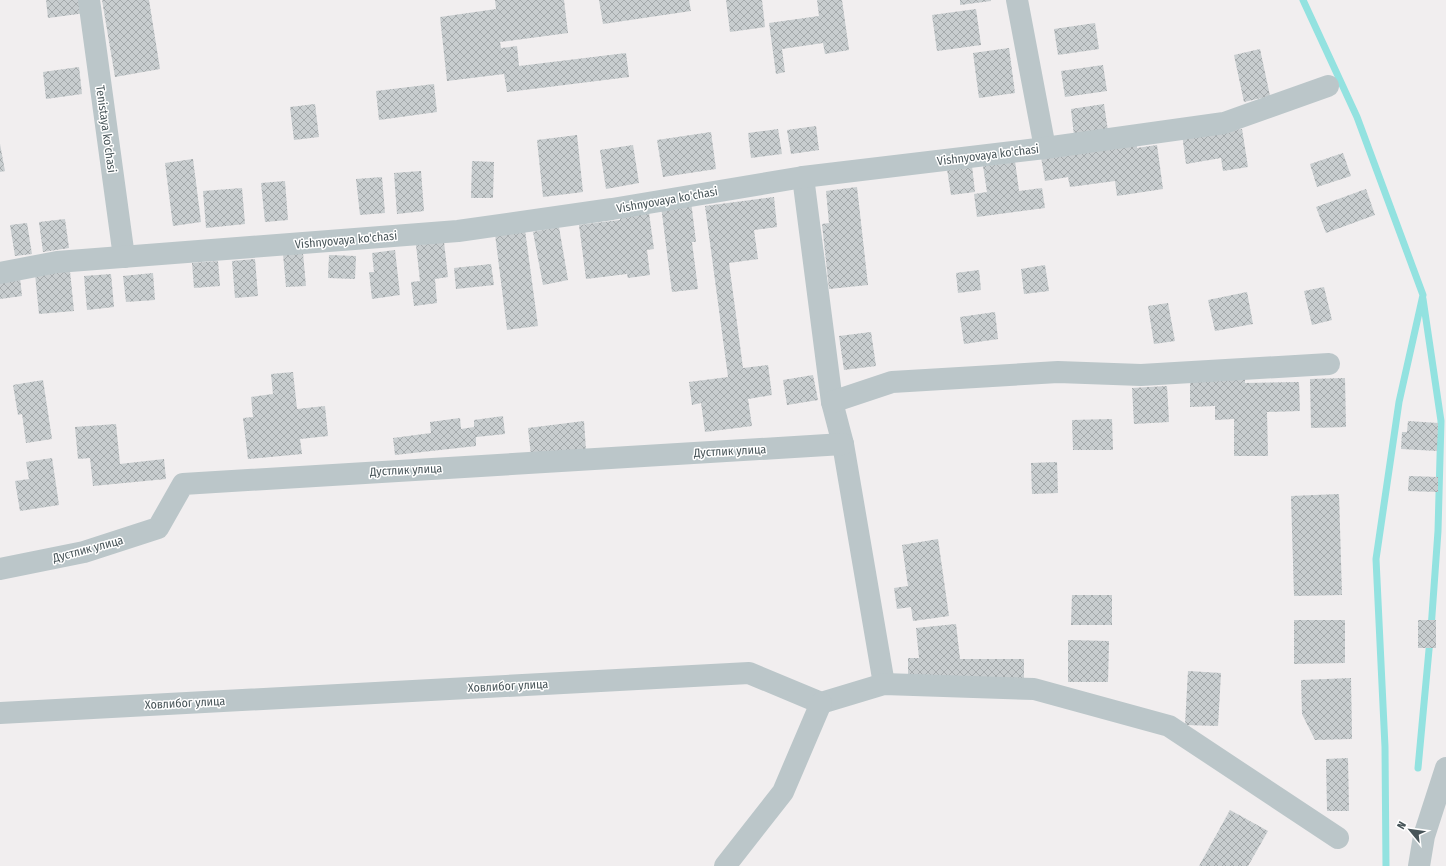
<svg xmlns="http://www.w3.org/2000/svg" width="1446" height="866" font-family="'Fira Sans Condensed',sans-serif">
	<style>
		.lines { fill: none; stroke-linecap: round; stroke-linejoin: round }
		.stream { stroke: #93e2e0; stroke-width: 7 }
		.building { fill: url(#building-cross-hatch) }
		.minor { stroke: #bbc6c9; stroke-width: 22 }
		.labels { text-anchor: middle; stroke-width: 3; stroke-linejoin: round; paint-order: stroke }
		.street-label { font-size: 12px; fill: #485559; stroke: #fff }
	</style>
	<defs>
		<pattern id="building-cross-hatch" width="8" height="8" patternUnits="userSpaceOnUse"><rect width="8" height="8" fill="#c8cdcf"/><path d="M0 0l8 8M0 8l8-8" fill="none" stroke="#a4a9ab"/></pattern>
	</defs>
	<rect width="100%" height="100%" fill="#f1eeef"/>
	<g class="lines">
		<g class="stream">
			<path d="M 1303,0 L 1357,117 L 1423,295 L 1399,402 L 1376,559 L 1385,747 L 1386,866"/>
			<path d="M 1423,299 L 1441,421 L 1438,531 L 1431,629"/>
			<path d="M 1418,768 L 1430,639"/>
		</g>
	</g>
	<g class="building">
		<path d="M 46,0 L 84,0 L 86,13 L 48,18 Z"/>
		<path d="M 102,0 L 149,0 L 160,69 L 115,77 Z"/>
		<path d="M 495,0 L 564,0 L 568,33 L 500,42 L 501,48 L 517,46 L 519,66 L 626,53 L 629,77 L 507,92 L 504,74 L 447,81 L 440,17 L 496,9 Z"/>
		<path d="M 599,0 L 689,0 L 691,11 L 603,24 Z"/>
		<path d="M 726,0 L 762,0 L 765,27 L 730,32 Z"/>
		<path d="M 817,0 L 842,0 L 849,50 L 825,54 L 823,43 L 782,49 L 785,72 L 776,74 L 769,23 L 819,16 Z"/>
		<path d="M 960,0 L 991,0 L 991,1 L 960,5 Z"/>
		<path d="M 976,9 L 981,45 L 937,51 L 932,15 Z"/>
		<path d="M 1095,23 L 1099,49 L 1058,55 L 1054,29 Z"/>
		<path d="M 1009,48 L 1015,93 L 979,98 L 973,53 Z"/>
		<path d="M 1260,49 L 1270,96 L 1244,102 L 1234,55 Z"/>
		<path d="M 1103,65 L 1107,91 L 1065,97 L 1061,71 Z"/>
		<path d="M 79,67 L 82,94 L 46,99 L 43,72 Z"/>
		<path d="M 434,84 L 437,112 L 379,120 L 376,91 Z"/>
		<path d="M 315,104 L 319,137 L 294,140 L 290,107 Z"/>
		<path d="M 1104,104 L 1108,131 L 1074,136 L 1071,109 Z"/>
		<path d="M 816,126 L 819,150 L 791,154 L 787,130 Z"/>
		<path d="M 778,129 L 782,154 L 751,158 L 748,133 Z"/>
		<path d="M 1242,129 L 1248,167 L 1223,171 L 1221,158 L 1186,164 L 1182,134 Z"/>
		<path d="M 711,132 L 716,169 L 663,177 L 657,140 Z"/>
		<path d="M 577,135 L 583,192 L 543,197 L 537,140 Z"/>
		<path d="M 0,144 L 5,171 L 0,172 Z"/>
		<path d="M 1137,144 L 1137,148 L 1157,145 L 1163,189 L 1117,196 L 1115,181 L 1070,187 L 1068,177 L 1045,181 L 1041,157 Z"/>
		<path d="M 633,145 L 639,183 L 606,189 L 600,150 Z"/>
		<path d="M 1343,153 L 1351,176 L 1317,187 L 1310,164 Z"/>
		<path d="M 193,159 L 201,222 L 173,226 L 165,163 Z"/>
		<path d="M 472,161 L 494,162 L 493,198 L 471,198 Z"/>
		<path d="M 1015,161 L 1019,191 L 1042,188 L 1045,208 L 977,217 L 974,194 L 987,192 L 983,166 Z"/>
		<path d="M 972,166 L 975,192 L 951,195 L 947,169 Z"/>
		<path d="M 421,171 L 424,211 L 397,214 L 394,173 Z"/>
		<path d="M 382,177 L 385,213 L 360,215 L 356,179 Z"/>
		<path d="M 285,181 L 288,220 L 265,222 L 261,183 Z"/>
		<path d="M 857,187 L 868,285 L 829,289 L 822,224 L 829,223 L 826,191 Z"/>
		<path d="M 242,188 L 245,224 L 206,228 L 203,191 Z"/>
		<path d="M 1366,189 L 1375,215 L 1326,233 L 1316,207 Z"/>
		<path d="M 774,197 L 777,227 L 754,230 L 758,259 L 729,263 L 743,368 L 768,365 L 772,395 L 748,399 L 752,426 L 705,432 L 701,403 L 692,405 L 689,382 L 728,377 L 705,206 Z"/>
		<path d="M 691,201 L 696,242 L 692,242 L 698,289 L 672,292 L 661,206 Z"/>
		<path d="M 649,213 L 654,249 L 647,250 L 650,275 L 628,278 L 627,274 L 586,279 L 579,225 L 620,220 L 620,217 Z"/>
		<path d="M 65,219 L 69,248 L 43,252 L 39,222 Z"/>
		<path d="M 27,223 L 32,254 L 15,256 L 10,225 Z"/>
		<path d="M 559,227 L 568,280 L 543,285 L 533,232 Z"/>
		<path d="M 525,230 L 538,326 L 507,330 L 495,234 Z"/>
		<path d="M 444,242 L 448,277 L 435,279 L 437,303 L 414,306 L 411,282 L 420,281 L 416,245 Z"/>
		<path d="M 395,250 L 400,295 L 372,299 L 369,272 L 374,272 L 372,253 Z"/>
		<path d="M 303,253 L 306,286 L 286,287 L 283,254 Z"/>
		<path d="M 329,255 L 356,256 L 355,279 L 328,278 Z"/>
		<path d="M 255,259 L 258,296 L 235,298 L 232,261 Z"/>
		<path d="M 218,261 L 220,286 L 194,288 L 192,263 Z"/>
		<path d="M 491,264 L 494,285 L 456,289 L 454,268 Z"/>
		<path d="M 1045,265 L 1049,291 L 1024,294 L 1021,269 Z"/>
		<path d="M 979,270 L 981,290 L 958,293 L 956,273 Z"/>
		<path d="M 70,271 L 74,311 L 39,314 L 35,274 Z"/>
		<path d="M 153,273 L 155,300 L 126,302 L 123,276 Z"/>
		<path d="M 111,274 L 114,307 L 87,310 L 84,276 Z"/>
		<path d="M 20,278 L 22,296 L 0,299 L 0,279 Z"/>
		<path d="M 1324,287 L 1332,320 L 1312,325 L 1304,291 Z"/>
		<path d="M 1247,292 L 1253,324 L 1215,331 L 1208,300 Z"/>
		<path d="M 1168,303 L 1175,341 L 1154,344 L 1148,306 Z"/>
		<path d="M 995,312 L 998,339 L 964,344 L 960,317 Z"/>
		<path d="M 871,332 L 876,366 L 844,370 L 839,336 Z"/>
		<path d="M 293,372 L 297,409 L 325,406 L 328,436 L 300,439 L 302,454 L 248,459 L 243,418 L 253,417 L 251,397 L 273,394 L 271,374 Z"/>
		<path d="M 813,375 L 818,400 L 787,405 L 783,380 Z"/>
		<path d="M 1245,378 L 1245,383 L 1299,382 L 1300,411 L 1267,412 L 1268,456 L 1234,456 L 1234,419 L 1215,420 L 1215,406 L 1190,407 L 1190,380 Z"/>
		<path d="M 1345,378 L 1346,427 L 1311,428 L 1310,379 Z"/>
		<path d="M 43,380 L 52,439 L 26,443 L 22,414 L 18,415 L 13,385 Z"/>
		<path d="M 1167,386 L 1169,422 L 1134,424 L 1132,388 Z"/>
		<path d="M 503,416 L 505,434 L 476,437 L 476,446 L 395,455 L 393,438 L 431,433 L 430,422 L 460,418 L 461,429 L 474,427 L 474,420 Z"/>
		<path d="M 1112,419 L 1113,450 L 1073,450 L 1072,420 Z"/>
		<path d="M 584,421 L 586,450 L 531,456 L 528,428 Z"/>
		<path d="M 1408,421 L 1438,423 L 1437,451 L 1401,449 L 1402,432 L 1407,432 Z"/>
		<path d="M 116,424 L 120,464 L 164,459 L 166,479 L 93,486 L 90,458 L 78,459 L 75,427 Z"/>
		<path d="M 52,458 L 59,505 L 20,511 L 15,481 L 29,479 L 26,462 Z"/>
		<path d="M 1057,462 L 1058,493 L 1032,494 L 1031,463 Z"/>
		<path d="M 1409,476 L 1438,477 L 1438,492 L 1408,491 Z"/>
		<path d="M 1339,494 L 1342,595 L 1294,596 L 1291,496 Z"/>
		<path d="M 938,539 L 949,616 L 913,621 L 911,607 L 897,609 L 894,588 L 908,586 L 902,545 Z"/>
		<path d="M 1072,595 L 1112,595 L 1112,625 L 1071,625 Z"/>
		<path d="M 1294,620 L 1345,620 L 1345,663 L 1294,664 Z"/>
		<rect x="1418" y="620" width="18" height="28"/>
		<path d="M 956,624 L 960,659 L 1024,659 L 1024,680 L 908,678 L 908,658 L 919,658 L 916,628 Z"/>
		<path d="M 1068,640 L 1109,641 L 1108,682 L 1068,682 Z"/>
		<path d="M 1188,671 L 1221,673 L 1218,726 L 1185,725 Z"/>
		<path d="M 1351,678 L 1352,739 L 1315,740 L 1302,714 L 1301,680 Z"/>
		<path d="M 1348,758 L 1349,811 L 1327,811 L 1326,759 Z"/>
		<path d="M 1230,810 L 1268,831 L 1248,866 L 1199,866 Z"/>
	</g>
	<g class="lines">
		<g class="minor">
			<path d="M 89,0 L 124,257"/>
			<path d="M 1017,0 L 1045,148"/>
			<path d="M 803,177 L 832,402 L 843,444 L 884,684"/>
			<path d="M 0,273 L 57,262 L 458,231 L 612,209 L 803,177 L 1045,148 L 1224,123 L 1328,86"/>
			<path d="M 832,402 L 892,382 L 1058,372 L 1141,375 L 1329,364"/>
			<path d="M 0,569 L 84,552 L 158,528 L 183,484 L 843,444"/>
			<path d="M 821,703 L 884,684 L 1034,689 L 1169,726 L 1338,838"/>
			<path d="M 0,713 L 749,673 L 821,703"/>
			<path d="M 725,866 L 783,792 L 821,703"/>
			<path d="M 1419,866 L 1424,836 L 1446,768"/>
		</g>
	</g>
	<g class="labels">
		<g class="street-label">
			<text transform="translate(106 129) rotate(82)" y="4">Tenistaya ko'chasi</text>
			<text transform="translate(988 155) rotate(-7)" y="4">Vishnyovaya ko'chasi</text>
			<text transform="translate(667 200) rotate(-10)" y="4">Vishnyovaya ko'chasi</text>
			<text transform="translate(346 240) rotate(-5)" y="4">Vishnyovaya ko'chasi</text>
			<text transform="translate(730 451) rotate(-3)" y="4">Дустлик улица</text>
			<text transform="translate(406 470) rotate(-3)" y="4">Дустлик улица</text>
			<text transform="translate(88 549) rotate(-15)" y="4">Дустлик улица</text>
			<text transform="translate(508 686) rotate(-3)" y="4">Ховлибог улица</text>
			<text transform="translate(185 703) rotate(-3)" y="4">Ховлибог улица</text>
		</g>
	</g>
	<g transform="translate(1410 830) rotate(299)" stroke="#ffffff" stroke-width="3" paint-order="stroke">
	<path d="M0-3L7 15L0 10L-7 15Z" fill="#485559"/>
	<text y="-6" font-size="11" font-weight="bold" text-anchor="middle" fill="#485559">N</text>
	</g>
</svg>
